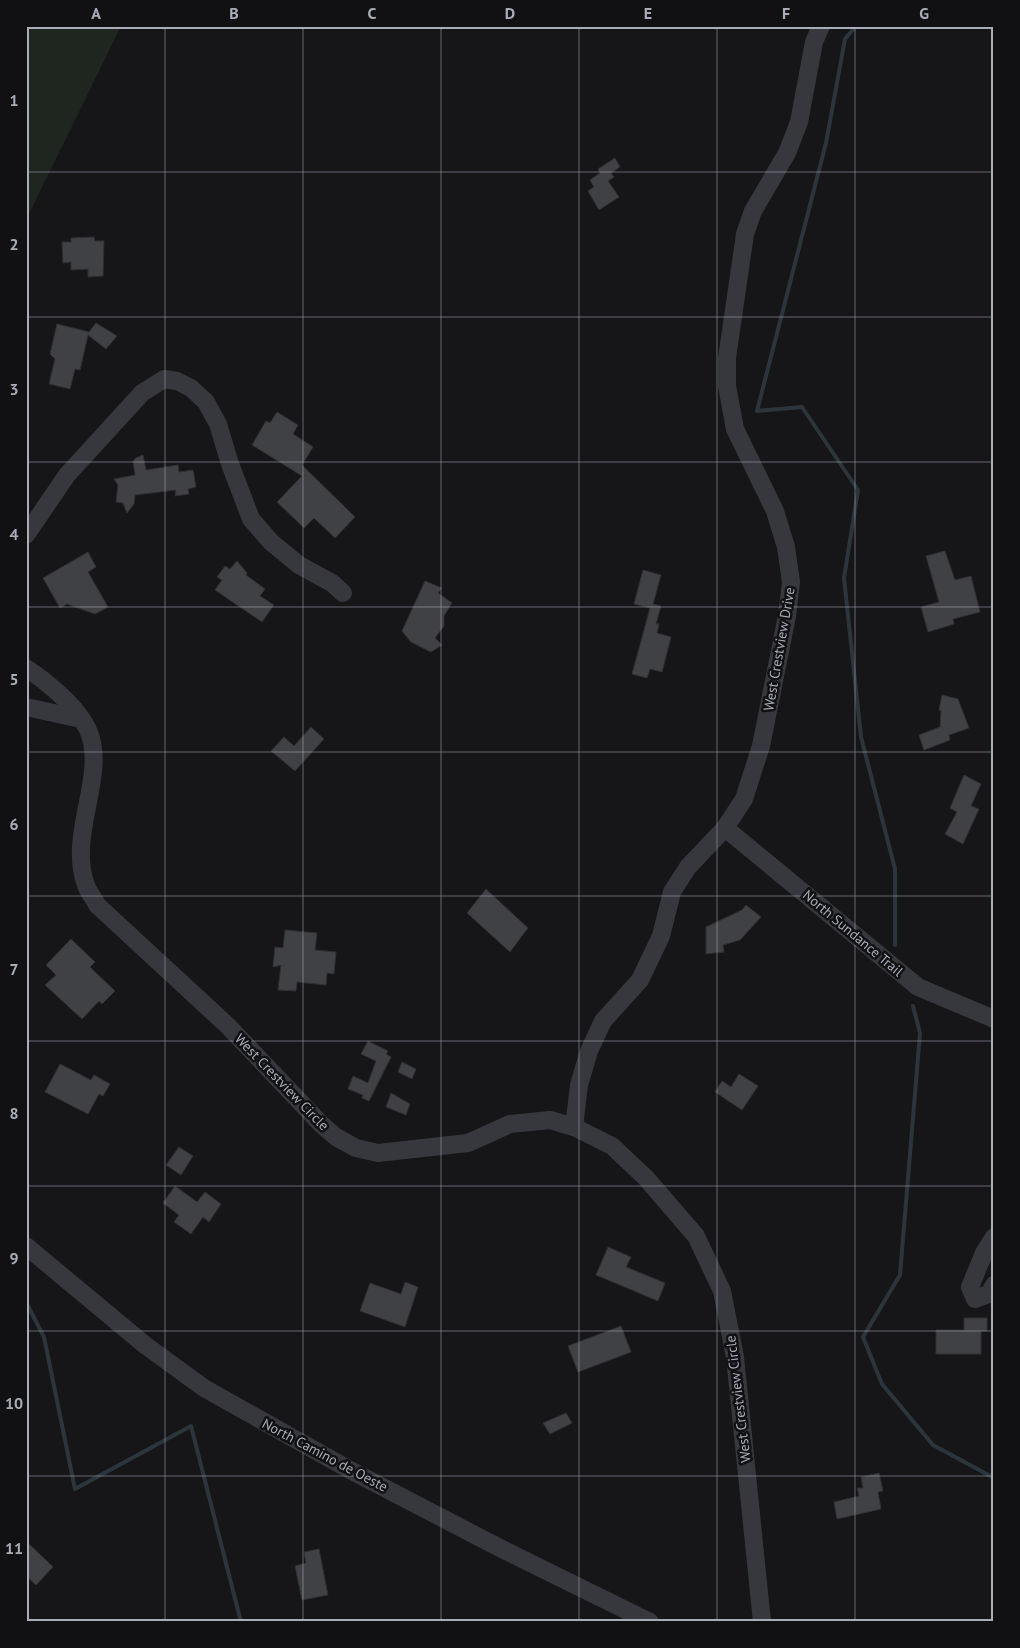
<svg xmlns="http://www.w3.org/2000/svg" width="1020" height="1648" font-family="'PT Sans',sans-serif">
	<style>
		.green { fill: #1e261f }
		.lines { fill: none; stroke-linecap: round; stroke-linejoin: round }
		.stream { stroke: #2c353c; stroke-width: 4 }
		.building { fill: #404145; stroke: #303034 }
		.minor { stroke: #37383d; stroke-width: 18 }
		.grid { fill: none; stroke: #a8adb8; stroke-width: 1; stroke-opacity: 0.55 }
		.labels { text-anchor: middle; stroke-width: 5; stroke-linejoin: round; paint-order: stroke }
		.street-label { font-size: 14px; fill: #a8adb8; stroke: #111113 }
		.neatline { fill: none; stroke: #a8adb8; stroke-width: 2 }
		.grid-label { font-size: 16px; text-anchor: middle; font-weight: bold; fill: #a8adb8 }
	</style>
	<rect width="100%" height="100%" fill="#161618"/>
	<path class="green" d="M 26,26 L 121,26 L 26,220 Z"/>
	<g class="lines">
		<g class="stream">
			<path d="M 856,26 L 845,39 L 826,143 L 757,411 L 802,407 L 858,490 L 844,578 L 861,737 L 895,869 L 895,945"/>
			<path d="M 913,1006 L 920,1033 L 900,1275 L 863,1337 L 882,1384 L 933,1445 L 994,1478"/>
			<path d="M 26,1302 L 44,1337 L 75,1489 L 191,1426 L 241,1622"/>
		</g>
	</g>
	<g class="building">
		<path d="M 615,158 L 620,167 L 611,173 L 614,177 L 608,181 L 619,197 L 599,210 L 588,191 L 594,187 L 590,180 L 600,173 L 598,169 Z"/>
		<path d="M 94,237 L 95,241 L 104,241 L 103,276 L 88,277 L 88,269 L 71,270 L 71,262 L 63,263 L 62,242 L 71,242 L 71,238 Z"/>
		<path d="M 96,323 L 117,336 L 106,349 L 88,335 L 80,370 L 75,369 L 70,389 L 49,384 L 55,359 L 50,354 L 57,324 L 89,332 Z"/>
		<path d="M 277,412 L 298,425 L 293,434 L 313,447 L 302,465 L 355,517 L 335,538 L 314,518 L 304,528 L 277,502 L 302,476 L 252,445 L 266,421 L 270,423 Z"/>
		<path d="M 143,455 L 146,470 L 178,465 L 179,472 L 193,470 L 196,487 L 188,489 L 189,494 L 175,496 L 176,490 L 135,495 L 134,504 L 127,513 L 123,503 L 116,502 L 118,485 L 114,479 L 135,475 L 133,461 L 136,458 Z"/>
		<path d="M 945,551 L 955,580 L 971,576 L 980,612 L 953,619 L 954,624 L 928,632 L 921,607 L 939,602 L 926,556 Z"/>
		<path d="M 88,552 L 96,567 L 88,572 L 108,607 L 95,614 L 67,604 L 60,608 L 43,578 Z"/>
		<path d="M 237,561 L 247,573 L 246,575 L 265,589 L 260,596 L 274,605 L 262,622 L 215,590 L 222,580 L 217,577 L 225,566 L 230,569 Z"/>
		<path d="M 643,570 L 661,575 L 653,604 L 661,606 L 656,624 L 659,624 L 657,633 L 671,637 L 662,672 L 650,669 L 647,678 L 632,674 L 650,608 L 634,604 Z"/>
		<path d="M 425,581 L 442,588 L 438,593 L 452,603 L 444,616 L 444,626 L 435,638 L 442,645 L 431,652 L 411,642 L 402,631 Z"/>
		<path d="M 942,695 L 958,699 L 969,728 L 949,735 L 950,740 L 924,750 L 919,735 L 940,727 L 941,711 L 939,710 Z"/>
		<path d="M 311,727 L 324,739 L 295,771 L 271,751 L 284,737 L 294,746 Z"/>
		<path d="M 964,775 L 981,784 L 971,806 L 979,809 L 963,844 L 945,834 L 957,812 L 950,808 Z"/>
		<path d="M 486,889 L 528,928 L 510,952 L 467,913 Z"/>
		<path d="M 746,905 L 761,917 L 740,940 L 723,945 L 724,952 L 706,954 L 706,927 L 742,910 Z"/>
		<path d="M 285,930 L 317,933 L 315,950 L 336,952 L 334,974 L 327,973 L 326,985 L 297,982 L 296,991 L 278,990 L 281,965 L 273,967 L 275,947 L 283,948 Z"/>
		<path d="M 71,939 L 95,962 L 90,967 L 115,991 L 102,1004 L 99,1001 L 82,1019 L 45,985 L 56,975 L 46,965 Z"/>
		<path d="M 368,1041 L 388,1051 L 386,1054 L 391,1057 L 369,1101 L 362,1098 L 363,1095 L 348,1089 L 353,1076 L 368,1083 L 376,1061 L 361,1054 Z"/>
		<path d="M 402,1062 L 416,1069 L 412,1079 L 398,1072 Z"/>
		<path d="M 60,1064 L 91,1080 L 94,1075 L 110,1084 L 103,1096 L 99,1094 L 88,1114 L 45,1092 Z"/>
		<path d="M 739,1074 L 758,1086 L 742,1110 L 715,1092 L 722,1081 L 731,1087 Z"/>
		<path d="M 391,1093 L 410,1104 L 406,1115 L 386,1107 Z"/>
		<path d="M 179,1147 L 193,1156 L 181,1175 L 166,1165 Z"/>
		<path d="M 175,1186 L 197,1202 L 205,1192 L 221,1204 L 209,1222 L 203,1217 L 191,1234 L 174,1222 L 179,1215 L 163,1203 Z"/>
		<path d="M 608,1247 L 631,1257 L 626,1267 L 665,1283 L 658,1301 L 596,1275 Z"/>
		<path d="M 405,1282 L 418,1287 L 405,1327 L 360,1311 L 370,1283 L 401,1294 Z"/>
		<path d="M 964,1318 L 987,1318 L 987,1331 L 981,1331 L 981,1354 L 936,1354 L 936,1330 L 964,1330 Z"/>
		<path d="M 621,1326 L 631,1352 L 578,1372 L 568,1346 Z"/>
		<path d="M 566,1413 L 572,1423 L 550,1434 L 543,1423 Z"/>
		<path d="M 879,1473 L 883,1491 L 878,1492 L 881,1509 L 837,1519 L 834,1502 L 859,1496 L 857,1488 L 863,1488 L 861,1477 Z"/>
		<path d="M 26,1541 L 53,1567 L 36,1585 L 26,1576 Z"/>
		<path d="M 319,1549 L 328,1595 L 302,1600 L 295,1566 L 306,1563 L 304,1552 Z"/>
	</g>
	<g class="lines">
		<g class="minor">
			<path d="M 26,535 L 67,475 L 142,393 L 164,379 L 177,381 L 191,388 L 206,402 L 218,424 L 230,464 L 251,519 L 271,542 L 299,565 L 332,583 L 343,593"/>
			<path d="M 26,668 C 46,681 78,707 88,730 C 108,774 67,835 86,885 C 88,892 94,898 97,905 L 228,1026 L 321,1124 L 336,1137 L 356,1148 L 378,1153 L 468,1143 L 510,1124 L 550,1120 L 574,1127 L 612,1146 L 646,1178 L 696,1236 L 722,1291 L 735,1357 L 762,1622"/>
			<path d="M 26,707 L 81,719"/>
			<path d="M 725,828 L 918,987 L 994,1019"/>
			<path d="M 574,1127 L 579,1085 L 589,1051 L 603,1021 L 640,980 L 661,936 L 672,892 L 688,867 L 725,828 L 744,799 L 761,746 L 787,616 L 791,582 L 786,547 L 775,511 L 735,429 L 727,386 L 727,358 L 745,234 L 753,211 L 787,153 L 799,122 L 814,42 L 821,26"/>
			<path d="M 994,1237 L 984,1253 L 970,1287 L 975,1299 L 989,1294 L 994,1285"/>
			<path d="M 26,1246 L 145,1345 L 204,1388 L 350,1470 L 496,1546 L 650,1622"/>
		</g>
	</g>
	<path class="grid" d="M 165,26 L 165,1622M 303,26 L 303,1622M 441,26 L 441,1622M 579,26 L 579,1622M 717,26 L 717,1622M 855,26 L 855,1622M 26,172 L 994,172M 26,317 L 994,317M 26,462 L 994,462M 26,607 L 994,607M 26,752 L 994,752M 26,896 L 994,896M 26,1041 L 994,1041M 26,1186 L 994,1186M 26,1331 L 994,1331M 26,1476 L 994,1476"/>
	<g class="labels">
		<g class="street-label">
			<text transform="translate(779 649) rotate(-80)" y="5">West Crestview Drive</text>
			<text transform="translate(853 933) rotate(40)" y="5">North Sundance Trail</text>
			<text transform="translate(282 1082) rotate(46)" y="5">West Crestview Circle</text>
			<text transform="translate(738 1399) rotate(-97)" y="5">West Crestview Circle</text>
			<text transform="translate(325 1455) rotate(28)" y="5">North Camino de Oeste</text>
		</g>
	</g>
	<rect width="1020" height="1648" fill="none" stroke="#111113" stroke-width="55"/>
	<rect x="28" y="28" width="964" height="1592" class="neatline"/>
	<g class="grid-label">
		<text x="96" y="19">A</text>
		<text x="234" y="19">B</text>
		<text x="372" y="19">C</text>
		<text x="510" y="19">D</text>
		<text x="648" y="19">E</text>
		<text x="786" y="19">F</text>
		<text x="924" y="19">G</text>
		<text x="14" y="106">1</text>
		<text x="14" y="250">2</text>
		<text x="14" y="395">3</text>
		<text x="14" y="540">4</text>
		<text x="14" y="685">5</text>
		<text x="14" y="830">6</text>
		<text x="14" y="975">7</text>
		<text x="14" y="1119">8</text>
		<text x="14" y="1264">9</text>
		<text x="14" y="1409">10</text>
		<text x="14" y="1554">11</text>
	</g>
</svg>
